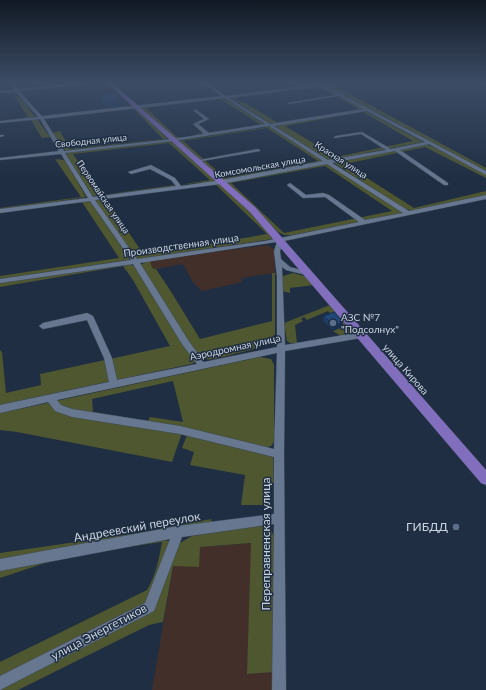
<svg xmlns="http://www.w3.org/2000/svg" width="486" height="690" font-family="Lato,sans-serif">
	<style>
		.commercial { fill: #432f2a }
		.built { fill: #243751 }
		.green { fill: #4e572f; fill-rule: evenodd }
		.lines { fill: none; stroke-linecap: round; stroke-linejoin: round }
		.minor-casing { stroke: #3e4b5b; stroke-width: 1 }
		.major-casing { stroke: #3e4b5b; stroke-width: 1 }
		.minor { fill: #66778f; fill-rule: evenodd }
		.major { fill: #816fbd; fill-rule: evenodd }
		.wall { fill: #1c3e69 }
		.shaded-wall { fill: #163255 }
		.building { fill: #20487a; stroke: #163255 }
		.service-dot { fill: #5c6f8a; stroke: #1f2e42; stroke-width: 1.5 }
		.labels { text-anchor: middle; stroke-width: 3; stroke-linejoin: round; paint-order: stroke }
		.far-street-label { font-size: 9px; fill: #c9d2df; stroke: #1f2e42 }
		.street-label { font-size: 10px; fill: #c9d2df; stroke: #1f2e42 }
		.poi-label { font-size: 10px; fill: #c9d2df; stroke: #1f2e42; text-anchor: start }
		.near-street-label { font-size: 12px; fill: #c9d2df; stroke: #1f2e42 }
		.near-poi-label { font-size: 12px; fill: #c9d2df; stroke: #1f2e42; text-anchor: end }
	</style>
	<rect width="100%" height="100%" fill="#1f2e42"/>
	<g class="commercial">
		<path d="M 268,245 L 274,249 L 275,273 L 241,278 L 242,282 L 202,291 L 193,282 L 183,264 L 156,269 L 152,268 L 150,260 Z"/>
		<path d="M 252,543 L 247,674 L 274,672 L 274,690 L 152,690 L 173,566 L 200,547 Z"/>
	</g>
	<path class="built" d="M 234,82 L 271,82 L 264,83 L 270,88 L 233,95 L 217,84 Z"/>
	<g class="green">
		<path d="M 328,82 L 486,168 L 486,172 L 389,119 L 383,115 L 380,116 L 319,83 Z"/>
		<path d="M 321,86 L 363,109 L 271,124 L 231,98 ZM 320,87 L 360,110 L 278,123 L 244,102 L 240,102 L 234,98 Z"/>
		<path d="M 14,96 L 20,96 L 35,117 L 0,121 L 28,117 Z"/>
		<path d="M 225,98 L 265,125 L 198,135 L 196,134 L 261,125 L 220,99 L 146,108 L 177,137 L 186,137 L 175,139 L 140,108 Z"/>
		<path d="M 134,109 L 136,109 L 167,138 L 166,139 L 67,151 L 62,149 L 52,133 L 60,131 L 70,149 L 163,139 Z"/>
		<path d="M 366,111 L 423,142 L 329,160 L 276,127 L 279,125 ZM 363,112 L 413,141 L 336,157 L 285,126 Z"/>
		<path d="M 37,119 L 50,137 L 42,138 L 31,120 L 0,123 Z"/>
		<path d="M 268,127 L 271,127 L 324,161 L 225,180 L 220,179 L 178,141 ZM 267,128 L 318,161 L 225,178 L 183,141 Z"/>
		<path d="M 166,141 L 174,143 L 215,180 L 214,181 L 179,185 L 210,180 L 169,143 L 73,154 L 77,160 L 82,163 L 102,195 L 175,185 L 173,187 L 93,196 L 66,154 L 71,152 Z"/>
		<path d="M 425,144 L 435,147 L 486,174 L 486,178 L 425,147 L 345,164 L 414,208 L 486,191 L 486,196 L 414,211 L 403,208 L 334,163 Z"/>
		<path d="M 55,159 L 65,160 L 86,197 L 0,210 L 0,208 L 81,197 Z"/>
		<path d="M 323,164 L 328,164 L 401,211 L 402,214 L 292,235 L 284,235 L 278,232 L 227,184 L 228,182 ZM 325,166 L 392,211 L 284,233 L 231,183 Z"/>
		<path d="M 219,183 L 261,221 L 271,233 L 272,239 L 138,259 L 136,258 L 100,209 L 96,201 L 97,199 ZM 215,184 L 267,234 L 144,255 L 106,199 Z"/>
		<path d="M 89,200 L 129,258 L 129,260 L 0,279 L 0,276 L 119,258 L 82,202 L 0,213 L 0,212 Z"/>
		<path d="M 150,260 L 152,268 L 156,269 L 170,290 L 200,339 L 272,321 L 272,273 L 275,273 L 275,334 C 267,346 252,350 238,353 C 229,355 214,361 205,359 C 192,355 150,280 140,265 Z"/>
		<path d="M 130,264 L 134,266 L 183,345 L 195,359 L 195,362 L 191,364 L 0,405 L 0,350 L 2,352 L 6,393 L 41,385 L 40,374 L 170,346 L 133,280 L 123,266 L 0,287 L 0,282 Z"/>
		<path d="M 293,273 L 308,277 L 314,285 L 290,288 L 290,293 L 282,291 L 283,276 Z"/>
		<path d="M 330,305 L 348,327 L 350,331 L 349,333 L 341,336 L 333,331 L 343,327 L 328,311 L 307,320 L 304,317 L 301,319 L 303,321 L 295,325 L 297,343 L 290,343 L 287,341 L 284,323 Z"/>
		<path d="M 260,357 L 271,359 L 274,365 L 274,442 L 271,446 L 264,448 L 62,407 L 56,401 ZM 173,381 L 183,422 L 150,417 L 148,421 L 93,412 L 92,399 Z"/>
		<path d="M 48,403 L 53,407 L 182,433 L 172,462 L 17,432 L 0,430 L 0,413 Z"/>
		<path d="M 187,435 L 273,456 L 274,483 L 271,488 L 270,505 L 241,505 L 245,475 L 190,465 L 194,452 L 182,448 Z"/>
		<path d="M 211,519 L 212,524 L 0,561 L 0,553 L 138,533 Z"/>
		<path d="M 265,526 L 270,528 L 274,537 L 274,672 L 247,674 L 251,543 L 200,547 L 199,567 L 173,566 L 163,622 L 149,625 L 18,690 L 0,690 L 140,617 L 172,555 L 180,543 L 192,536 L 245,527 Z"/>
		<path d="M 158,539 L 169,541 L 170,544 L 145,603 L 0,677 L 0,662 L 147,590 C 156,575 159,559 162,542 L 99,551 L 45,563 L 0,578 L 0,567 Z"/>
	</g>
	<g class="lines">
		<g class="minor-casing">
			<g id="minor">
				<path d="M 10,82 L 14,82 L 18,89 L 92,82 L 107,82 L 19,91 L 42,116 L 222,96 L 200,82 L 205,82 L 226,96 L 317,84 L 315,83 L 318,82 L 486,171 L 486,175 L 484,174 L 429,144 L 400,150 L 448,183 L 448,185 L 444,185 L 395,151 L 332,163 L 409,211 L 486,195 L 486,199 L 284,241 L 280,251 L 281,259 L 290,267 L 312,273 L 313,274 L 310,276 L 286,270 L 282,267 L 285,345 L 361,332 L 365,335 L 361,338 L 285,351 L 284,454 L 286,690 L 272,690 L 274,524 L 182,537 L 154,611 L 0,690 L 0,676 L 145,603 L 170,539 L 0,571 L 0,559 L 178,526 L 274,514 L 274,457 L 180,434 L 72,417 L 55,411 L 48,402 L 0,413 L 0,405 L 109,382 L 104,358 L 87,320 L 43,329 L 39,326 L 43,323 L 87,313 L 93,316 L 112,358 L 117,380 L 197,364 L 182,344 L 133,264 L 0,283 L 0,279 L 131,260 L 90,201 L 0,213 L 0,209 L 88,198 L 61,154 L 0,160 L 0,158 L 59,151 L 40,119 L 0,123 L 0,121 L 38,117 L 16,92 L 0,93 L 0,91 L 14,90 ZM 320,86 L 336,95 L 287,103 L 289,104 L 339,96 L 363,109 L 270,124 L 229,98 ZM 225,98 L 265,124 L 209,133 L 198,124 L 209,119 L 195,109 L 194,111 L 204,119 L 193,124 L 204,134 L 173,139 L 64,151 L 44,119 ZM 367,111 L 425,142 L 391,149 L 362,132 L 336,136 L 334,137 L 334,138 L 361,134 L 386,150 L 328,160 L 274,126 ZM 269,126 L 323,161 L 221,180 L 181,186 L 175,178 L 151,165 L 128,172 L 131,174 L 150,169 L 171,180 L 176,186 L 93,197 L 65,153 L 173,141 ZM 327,164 L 403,213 L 365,220 L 329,195 L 323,193 L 306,195 L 290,183 L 287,185 L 288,186 L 303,198 L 325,197 L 359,222 L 265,241 L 137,259 L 95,200 L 221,184 ZM 277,242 L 274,251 L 277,277 L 277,347 L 204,362 L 188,340 L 140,263 ZM 277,353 L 274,449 L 180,426 L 72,409 L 61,405 L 57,400 Z"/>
				<path d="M 0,135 L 4,135 L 4,136 L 0,137 Z"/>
				<path d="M 258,149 L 260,150 L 260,151 L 196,162 L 194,161 Z"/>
			</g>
		</g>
		<g class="major-casing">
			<path id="major" d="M 106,82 L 111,82 L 256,208 L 486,470 L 486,485 L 481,483 L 250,212 Z"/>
		</g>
		<use href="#minor" class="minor"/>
		<use href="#major" class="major"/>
	</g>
	<g class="wall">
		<path d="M 101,96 L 121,100 L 122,106 L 109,107 L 102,101 Z"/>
		<path d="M 324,316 L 342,326 L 333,330 L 323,321 Z"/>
	</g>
	<g class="shaded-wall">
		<path d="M 121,100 L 122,106 L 109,107 L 108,102 Z"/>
		<path d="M 343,322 L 342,326 L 333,330 L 334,326 Z"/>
	</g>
	<g class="building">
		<path d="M 113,93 L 121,100 L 108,102 L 101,96 Z"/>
		<path d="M 334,312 L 343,322 L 334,326 L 324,316 Z"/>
	</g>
	<linearGradient id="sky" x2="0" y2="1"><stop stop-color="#111924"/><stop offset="0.46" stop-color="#3c4c65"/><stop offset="1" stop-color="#3c4c65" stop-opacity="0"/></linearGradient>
	<rect width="486" height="179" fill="url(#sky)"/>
	<g class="service-dot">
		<circle cx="333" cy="323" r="4"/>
		<circle cx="456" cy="527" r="4"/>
	</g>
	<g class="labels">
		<g class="far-street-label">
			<text transform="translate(91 141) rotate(-6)" y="3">Свободная улица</text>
			<text transform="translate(341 160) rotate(33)" y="3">Красная улица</text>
			<text transform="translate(260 167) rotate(-10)" y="3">Комсомольская улица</text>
			<text transform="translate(103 197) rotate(56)" y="3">Первомайская улица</text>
		</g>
		<g class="street-label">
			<text transform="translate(181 245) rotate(-8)" y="4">Производственная улица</text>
			<text transform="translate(235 347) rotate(-12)" y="4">Аэродромная улица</text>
			<text transform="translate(406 369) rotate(49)" y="4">улица Кирова</text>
		</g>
		<g class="poi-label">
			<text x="341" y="321">АЗС №7<tspan x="341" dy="12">"Подсолнух"</tspan></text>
		</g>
		<g class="near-street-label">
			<text transform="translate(137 527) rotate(-10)" y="4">Андреевский переулок</text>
			<text transform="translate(266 544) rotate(-90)" y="4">Переправненская улица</text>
			<text transform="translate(99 632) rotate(-28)" y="4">улица Энергетиков</text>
		</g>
		<g class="near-poi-label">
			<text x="448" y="531">ГИБДД</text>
		</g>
	</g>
</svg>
